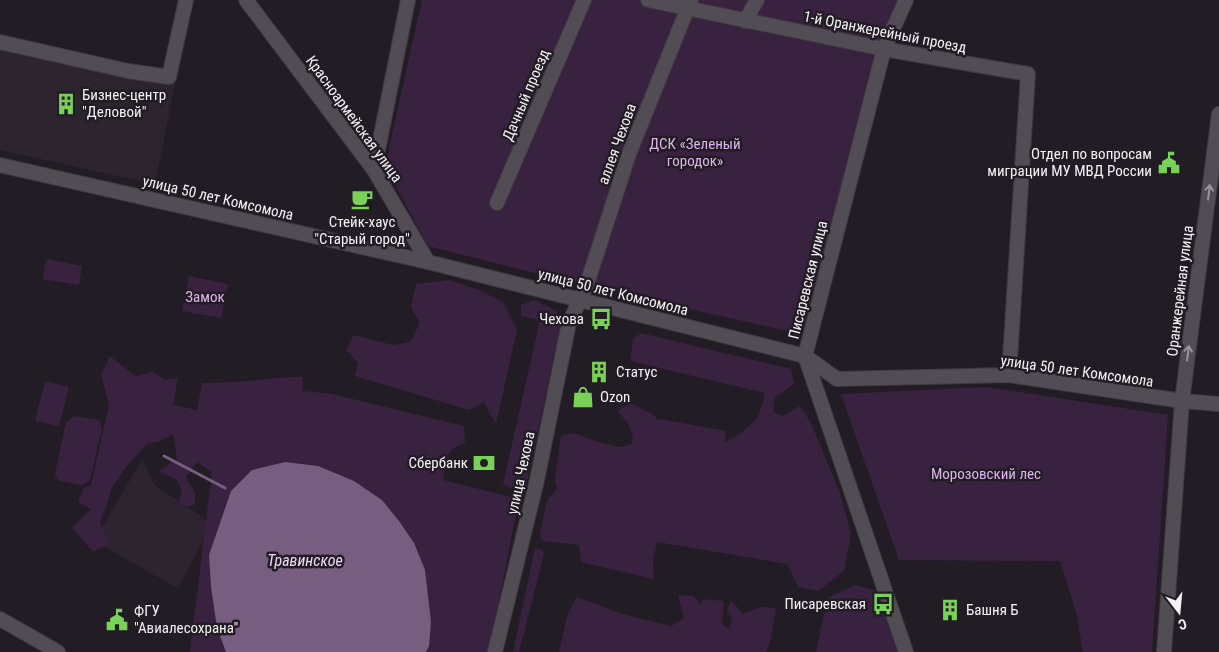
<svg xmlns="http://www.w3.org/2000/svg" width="1219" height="652" font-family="'Roboto Condensed',sans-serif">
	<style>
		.built { fill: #2d2430 }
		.green { fill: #392240 }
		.water { fill: #775d7f }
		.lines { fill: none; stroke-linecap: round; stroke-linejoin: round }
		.stream { stroke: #775d7f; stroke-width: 3 }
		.minor-casing { stroke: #3f3a40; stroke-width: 16 }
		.minor { stroke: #524c54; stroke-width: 14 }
		.oneway { stroke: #9b969d }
		.labels { text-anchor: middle; stroke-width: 5; stroke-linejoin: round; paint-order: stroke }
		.street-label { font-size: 15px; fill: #f5f1f6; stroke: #221d24 }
		.poi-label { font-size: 15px; fill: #f5f1f6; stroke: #221d24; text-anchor: start }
		.park-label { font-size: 15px; fill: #dfb4ed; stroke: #221d24 }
		.water-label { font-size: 16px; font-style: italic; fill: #f0d6f9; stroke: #221d24 }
	</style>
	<rect width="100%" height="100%" fill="#221d24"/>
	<g class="built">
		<path d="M 0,44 L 126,70 L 175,83 L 155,184 L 0,150 Z"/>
		<path d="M 143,461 L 154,485 L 202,517 L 211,526 L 178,588 L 113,552 L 96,538 L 137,468 Z"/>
	</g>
	<g class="green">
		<path d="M 422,0 L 901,0 L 806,335 L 586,286 L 428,246 L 385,166 Z"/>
		<path d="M 46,259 L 82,266 L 79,285 L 43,279 Z"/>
		<path d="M 189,276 L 228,284 L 221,318 L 182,311 Z"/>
		<path d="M 450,280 L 479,290 L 503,302 L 517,330 L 496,424 L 484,402 L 469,410 L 355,376 L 358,363 L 346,350 L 353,335 L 393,345 L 410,342 L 420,323 L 411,308 L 416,284 Z"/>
		<path d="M 534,300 L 555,310 L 562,320 L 526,486 L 511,488 L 503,484 L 540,320 L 521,316 L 521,305 Z"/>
		<path d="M 641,333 L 791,369 L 794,384 L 775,397 L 773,412 L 783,416 L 800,406 L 811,423 L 840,493 L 851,534 L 844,571 L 818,591 L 798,587 L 787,564 L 657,542 L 653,560 L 654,579 L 581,562 L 579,545 L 542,541 L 540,534 L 547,501 L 557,488 L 555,479 L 561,436 L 574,433 L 601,443 L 620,447 L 632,444 C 635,430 626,420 617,411 L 630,403 L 652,414 L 659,420 L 660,419 L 726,431 L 724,442 C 732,441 755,423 758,416 C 761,409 764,400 765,393 L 630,361 L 633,339 Z"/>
		<path d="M 110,356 L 135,376 L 153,372 L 165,380 L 178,378 L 173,405 L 197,410 L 202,383 C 236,384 268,377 302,377 L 303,391 L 332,394 L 464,426 L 465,443 C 444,449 447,461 443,480 L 519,499 L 489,652 L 190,652 L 212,471 L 210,471 L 197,462 L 186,477 L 195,493 L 195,504 L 187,507 L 178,502 L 182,492 L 177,480 L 158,471 L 177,459 L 173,434 L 161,441 L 147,444 L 126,467 L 111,489 L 107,504 L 100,522 L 109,544 L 93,552 L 72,528 L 91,509 L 78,502 L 83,489 L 91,485 L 109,405 L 101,375 Z"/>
		<path d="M 45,381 L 69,387 L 59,426 L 35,421 Z"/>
		<path d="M 987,387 L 1168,415 L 1152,652 L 1083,652 L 1076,612 L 1060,561 L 899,560 L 841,394 Z"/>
		<path d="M 74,416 L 99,420 L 102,428 L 90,480 L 82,485 L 59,481 L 55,474 L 66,422 Z"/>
		<path d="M 535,548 L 541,550 L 544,553 L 519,652 L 513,652 Z"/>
		<path d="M 856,585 L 879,592 L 900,652 L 816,652 L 823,618 L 829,597 Z"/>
		<path d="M 678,595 L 693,596 L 701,605 L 702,599 L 724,601 L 722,624 L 729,629 L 732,620 L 727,611 L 731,600 L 743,614 L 760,607 L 776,608 L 770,643 L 766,652 L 559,652 L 567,616 L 577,597 L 622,614 L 671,626 L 684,618 Z"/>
	</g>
	<path class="water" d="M 285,462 L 318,466 L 354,481 L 382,500 L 399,521 L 414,543 L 425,570 L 431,622 L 429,646 L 426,652 L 226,652 L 217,628 L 211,587 L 209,555 L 231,491 L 252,470 Z"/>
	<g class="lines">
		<path class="stream" d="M 164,456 L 225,488"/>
		<g class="minor-casing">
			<g id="minor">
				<path d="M 246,0 L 374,170 L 428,262"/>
				<path d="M 648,0 L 884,49 L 1028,74 L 1009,375"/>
				<path d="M 906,0 L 884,49 L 805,356 L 906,652"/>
				<path d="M 745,21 L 757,0"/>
				<path d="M 0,42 L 128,71 L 169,77 L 186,0"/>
				<path d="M 0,165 L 428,262 L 805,356 L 837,379 L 1009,375 L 1182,401 L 1219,404"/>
				<path d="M 374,170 L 408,0"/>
				<path d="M 497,203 L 584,0"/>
				<path d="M 0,619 L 58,652"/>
				<path d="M 495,652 L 537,480 L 569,323 L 586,287 L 629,154 L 691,0"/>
				<path d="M 1164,652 L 1182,401 L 1219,114"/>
			</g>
		</g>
		<use href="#minor" class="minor"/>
	</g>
	<defs><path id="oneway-shaft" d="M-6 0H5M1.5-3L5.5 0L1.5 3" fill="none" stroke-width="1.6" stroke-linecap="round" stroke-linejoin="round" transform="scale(1.25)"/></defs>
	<g class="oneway">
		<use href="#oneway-shaft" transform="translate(1209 192) rotate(-83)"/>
		<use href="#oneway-shaft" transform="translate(1188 353) rotate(-83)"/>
	</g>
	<defs>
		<g id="building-bare" transform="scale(1.725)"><path d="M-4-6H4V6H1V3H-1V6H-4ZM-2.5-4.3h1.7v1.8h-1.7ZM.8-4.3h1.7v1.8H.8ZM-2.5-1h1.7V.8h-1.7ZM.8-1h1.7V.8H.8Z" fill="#79d157" stroke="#221d24" stroke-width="2.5" paint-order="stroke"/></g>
		<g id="civic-bare" transform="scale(1.725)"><path d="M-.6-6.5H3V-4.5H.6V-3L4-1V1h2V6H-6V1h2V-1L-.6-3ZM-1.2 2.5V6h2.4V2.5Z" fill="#79d157" stroke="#221d24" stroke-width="2.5" paint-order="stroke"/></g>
		<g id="cafe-bare" transform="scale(1.725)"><path d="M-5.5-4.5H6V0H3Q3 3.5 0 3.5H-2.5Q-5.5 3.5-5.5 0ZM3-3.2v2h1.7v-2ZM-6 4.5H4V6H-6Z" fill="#79d157" stroke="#221d24" stroke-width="2.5" paint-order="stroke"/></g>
		<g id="bus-bare" transform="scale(1.725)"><path d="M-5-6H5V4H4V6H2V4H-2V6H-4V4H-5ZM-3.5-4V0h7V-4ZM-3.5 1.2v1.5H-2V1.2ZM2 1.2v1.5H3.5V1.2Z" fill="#79d157" stroke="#221d24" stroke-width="2.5" paint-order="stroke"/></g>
		<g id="shop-bare" transform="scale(1.725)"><path d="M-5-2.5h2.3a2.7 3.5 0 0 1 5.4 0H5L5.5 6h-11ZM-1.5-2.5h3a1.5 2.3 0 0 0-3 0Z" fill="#79d157" stroke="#221d24" stroke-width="2.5" paint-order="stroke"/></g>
		<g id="bank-bare" transform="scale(1.725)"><path d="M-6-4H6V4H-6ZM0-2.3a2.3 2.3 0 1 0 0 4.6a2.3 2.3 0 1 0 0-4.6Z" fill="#79d157" stroke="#221d24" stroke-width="2.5" paint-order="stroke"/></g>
	</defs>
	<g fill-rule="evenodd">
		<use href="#building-bare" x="66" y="104"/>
		<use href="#civic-bare" x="1169" y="163"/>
		<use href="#cafe-bare" x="362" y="199"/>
		<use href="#bus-bare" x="601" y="319"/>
		<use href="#building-bare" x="599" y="372"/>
		<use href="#shop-bare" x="583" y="397"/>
		<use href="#bank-bare" x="484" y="463"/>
		<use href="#bus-bare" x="883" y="604"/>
		<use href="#building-bare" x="950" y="610"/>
		<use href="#civic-bare" x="117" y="620"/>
	</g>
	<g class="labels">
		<g class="street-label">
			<text transform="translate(885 32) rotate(11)" y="5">1-й Оранжерейный проезд</text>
			<text transform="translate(526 95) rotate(-67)" y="5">Дачный проезд</text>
			<text transform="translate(354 119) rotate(54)" y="5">Красноармейская улица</text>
			<text transform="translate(617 144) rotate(-70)" y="5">аллея Чехова</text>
			<text transform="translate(218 198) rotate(13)" y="5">улица 50 лет Комсомола</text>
			<text transform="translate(808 280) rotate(-76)" y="5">Писаревская улица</text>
			<text transform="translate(1180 291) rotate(-83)" y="5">Оранжерейная улица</text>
			<text transform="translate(613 292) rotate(14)" y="5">улица 50 лет Комсомола</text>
			<text transform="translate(1077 371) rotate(8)" y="5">улица 50 лет Комсомола</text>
			<text transform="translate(521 473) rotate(-78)" y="5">улица Чехова</text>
		</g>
		<g class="poi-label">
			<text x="82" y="100">Бизнес-центр<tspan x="82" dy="17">"Деловой"</tspan></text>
			<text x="1152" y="159" text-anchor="end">Отдел по вопросам<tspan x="1152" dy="17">миграции МУ МВД России</tspan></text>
			<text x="362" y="227" text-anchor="middle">Стейк-хаус<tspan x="362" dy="17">"Старый город"</tspan></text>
			<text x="584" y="324" text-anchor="end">Чехова</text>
			<text x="616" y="377">Статус</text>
			<text x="600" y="402">Ozon</text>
			<text x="468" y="468" text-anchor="end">Сбербанк</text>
			<text x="866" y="609" text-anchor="end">Писаревская</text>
			<text x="966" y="615">Башня Б</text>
			<text x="134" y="616">ФГУ<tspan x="134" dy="17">"Авиалесохрана"</tspan></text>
		</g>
		<g class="park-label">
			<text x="695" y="149">ДСК «Зеленый<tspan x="695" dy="17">городок»</tspan></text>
			<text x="205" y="302">Замок</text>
			<text x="986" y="479">Морозовский лес</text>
		</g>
		<g class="water-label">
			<text x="305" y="566">Травинское</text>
		</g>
	</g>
	<g transform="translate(1179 612) rotate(164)" stroke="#221d24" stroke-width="4" paint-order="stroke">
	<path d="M0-4L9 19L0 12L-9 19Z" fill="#f5f1f6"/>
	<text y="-8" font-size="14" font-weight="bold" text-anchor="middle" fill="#f5f1f6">С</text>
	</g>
</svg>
